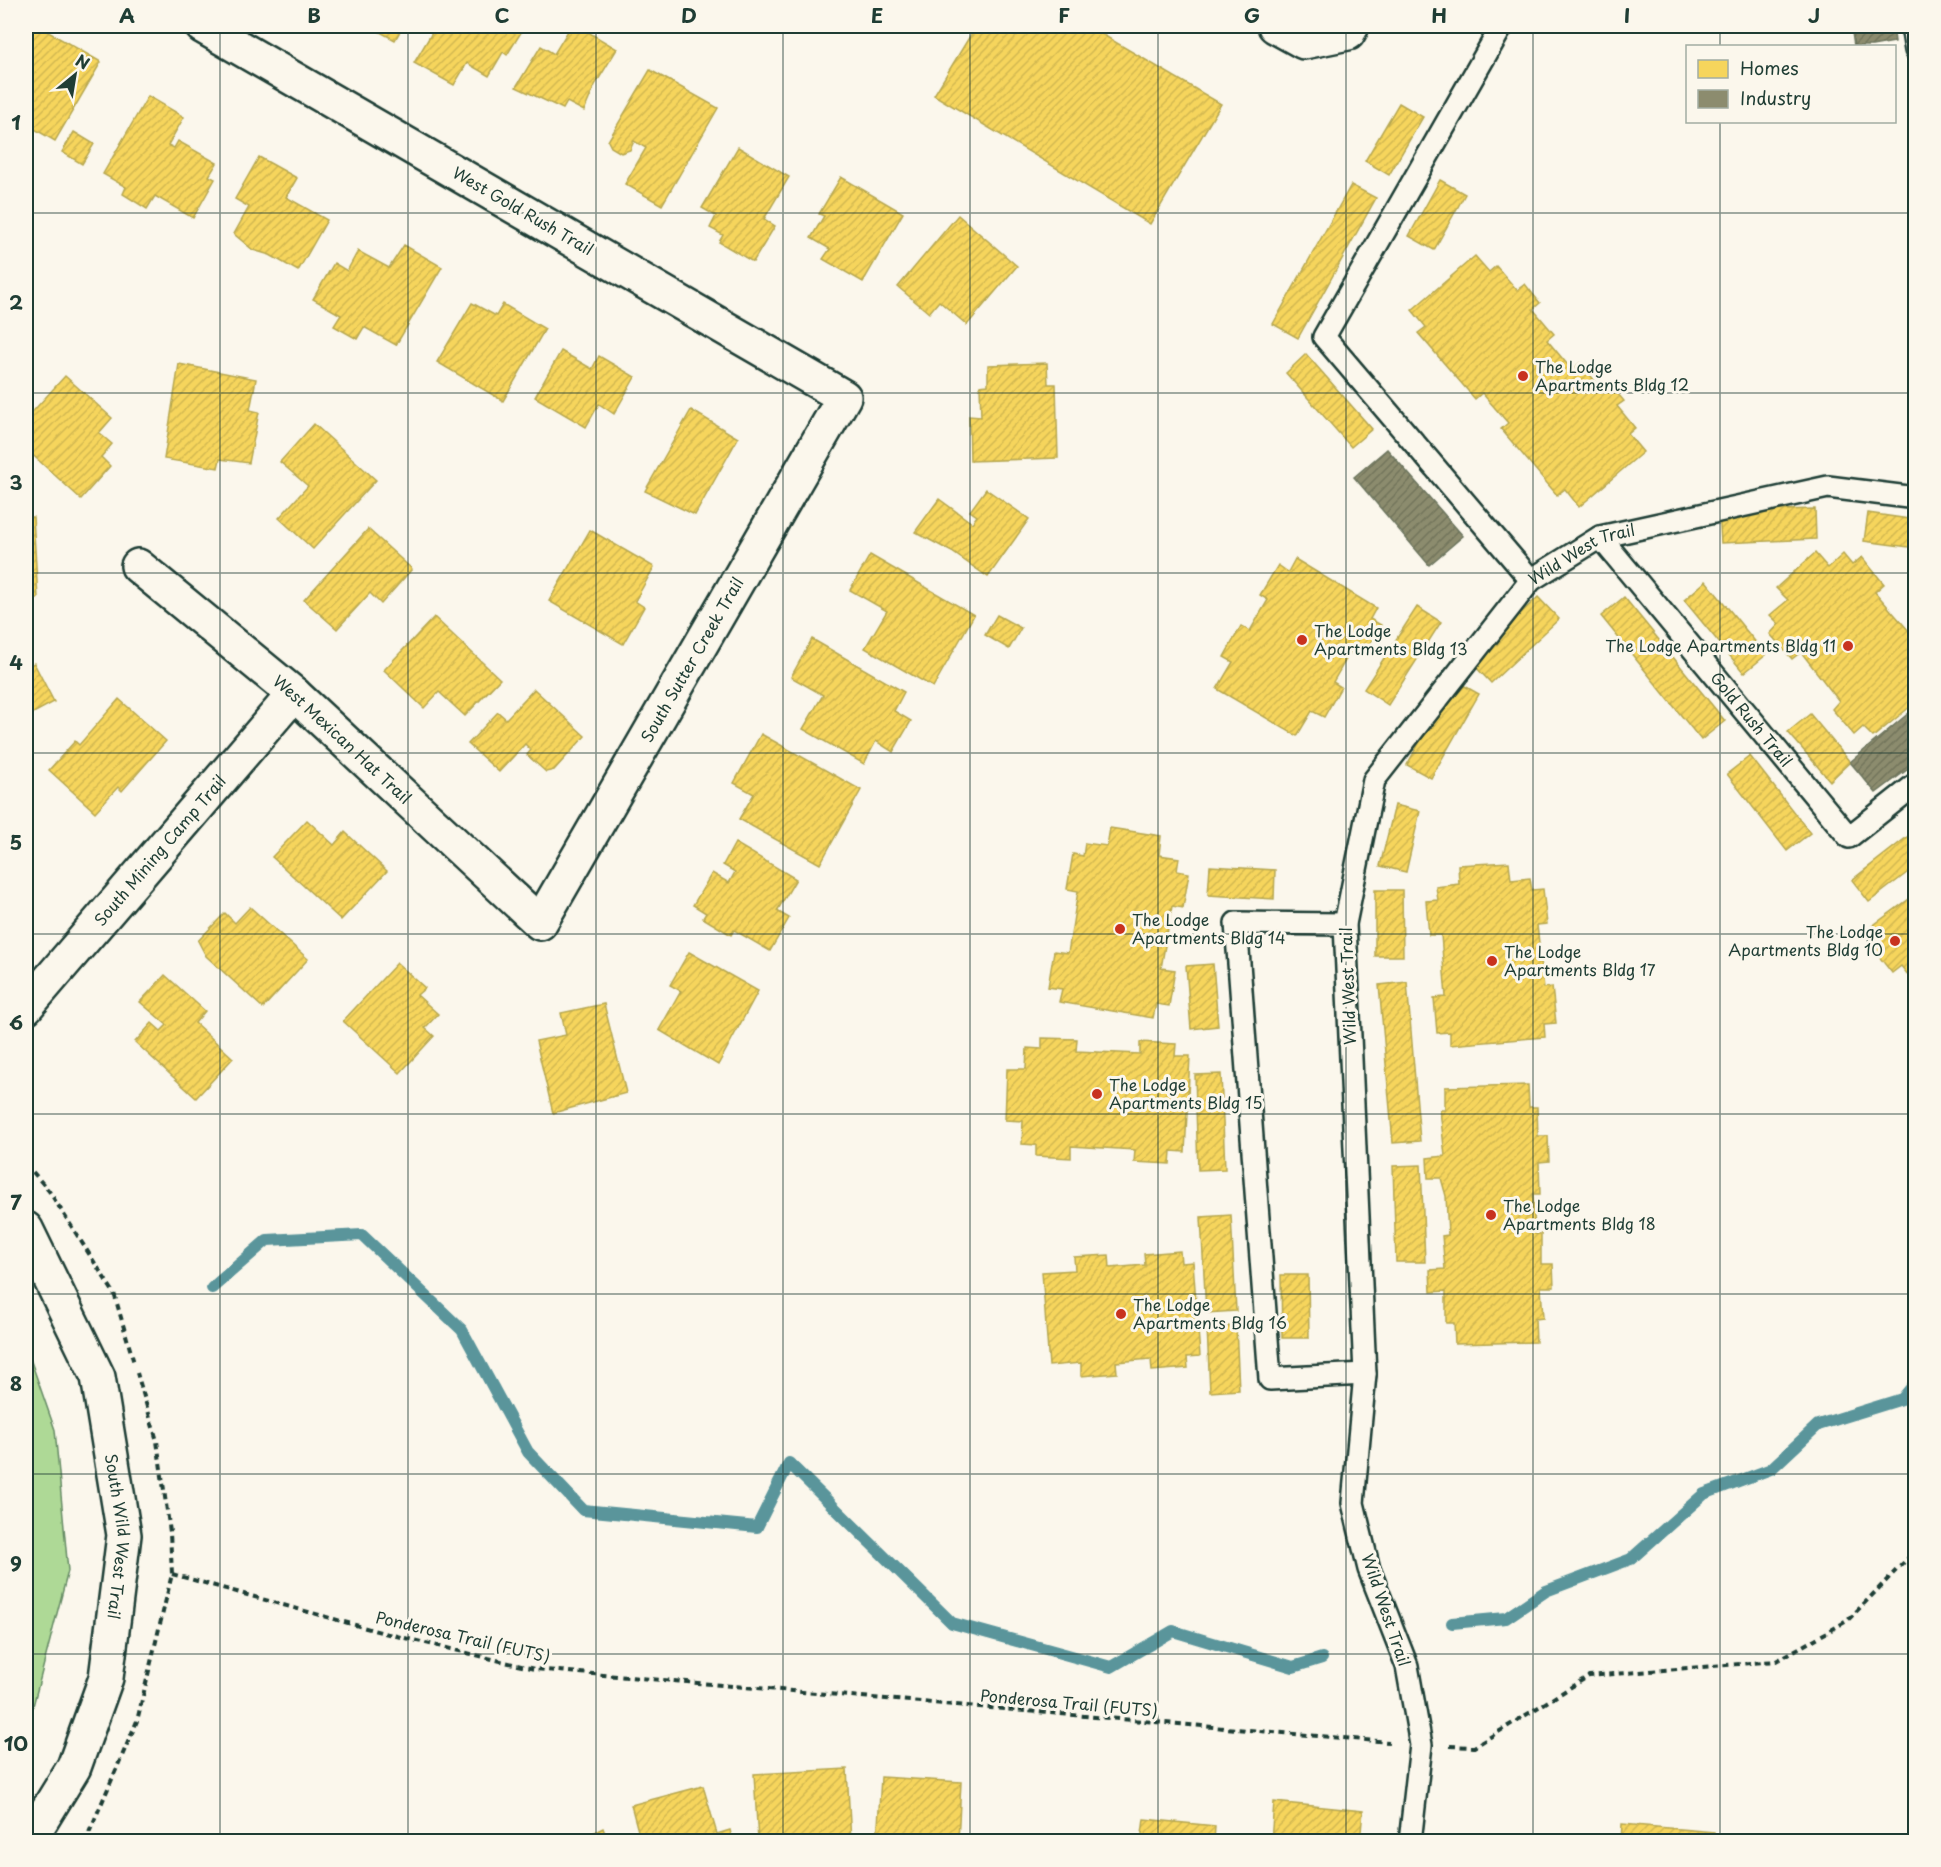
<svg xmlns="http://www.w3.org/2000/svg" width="1941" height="1867" font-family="'Playpen Sans',sans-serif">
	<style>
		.park { fill: #aed996; stroke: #668b65; stroke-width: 1.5 }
		.homes { fill: url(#homes-hatch); stroke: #b6a750; stroke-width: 1.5 }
		.industry { fill: url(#industry-hatch); stroke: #6b745d; stroke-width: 1.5 }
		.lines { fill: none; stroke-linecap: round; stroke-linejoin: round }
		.stream { stroke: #5a959b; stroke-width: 12 }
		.service-casing { stroke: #1f3d34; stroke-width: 26 }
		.minor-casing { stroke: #1f3d34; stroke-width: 38 }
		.path { stroke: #1f3d34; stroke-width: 4; stroke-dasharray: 6 4.5; stroke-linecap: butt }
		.service { stroke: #fbf7ec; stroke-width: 21 }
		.minor { stroke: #fbf7ec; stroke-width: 33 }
		.grid { fill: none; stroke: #1f3d34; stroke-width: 1.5; stroke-opacity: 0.55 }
		.poi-dot { fill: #c8321e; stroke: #fbf7ec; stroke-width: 2 }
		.labels { text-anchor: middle; stroke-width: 6; stroke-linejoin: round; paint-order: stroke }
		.street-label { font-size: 16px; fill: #1f3d34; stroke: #fbf7ec }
		.poi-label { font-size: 16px; fill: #1f3d34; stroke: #fbf7ec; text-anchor: start }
		.neatline { fill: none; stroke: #1f3d34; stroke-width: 2 }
		.grid-label { font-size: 20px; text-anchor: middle; font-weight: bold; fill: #1f3d34 }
	</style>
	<defs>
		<pattern id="homes-hatch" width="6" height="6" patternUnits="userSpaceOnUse" patternTransform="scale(1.5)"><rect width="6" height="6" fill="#f6d55c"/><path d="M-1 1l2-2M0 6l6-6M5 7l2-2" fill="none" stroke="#d2b851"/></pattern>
		<pattern id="industry-hatch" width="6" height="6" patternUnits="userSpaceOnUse" patternTransform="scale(1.5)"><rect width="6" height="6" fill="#8c8c6e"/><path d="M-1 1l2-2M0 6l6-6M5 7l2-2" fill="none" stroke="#72745b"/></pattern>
	</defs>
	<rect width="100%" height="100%" fill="#fbf7ec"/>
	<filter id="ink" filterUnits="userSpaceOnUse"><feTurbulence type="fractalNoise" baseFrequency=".0167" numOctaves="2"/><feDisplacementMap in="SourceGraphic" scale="12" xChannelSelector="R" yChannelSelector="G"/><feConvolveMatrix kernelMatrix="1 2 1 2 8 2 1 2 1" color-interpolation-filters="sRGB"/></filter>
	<g filter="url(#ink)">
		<path class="park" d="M 26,1347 L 55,1430 L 68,1571 L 26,1733 Z"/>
		<g class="homes">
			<path d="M 32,26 L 38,26 L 101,62 L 55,141 L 26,124 L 26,36 Z"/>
			<path d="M 369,26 L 403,26 L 395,40 Z"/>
			<path d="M 436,26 L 525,26 L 507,55 L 503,52 L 489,76 L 467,63 L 454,85 L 414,63 Z"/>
			<path d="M 571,26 L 578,26 L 617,49 L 595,85 L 584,111 L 567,102 L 563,109 L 516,87 L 541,46 L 554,54 Z"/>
			<path d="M 867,26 L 881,26 L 878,31 Z"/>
			<path d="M 976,26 L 1088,26 L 1221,104 L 1150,224 L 934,95 Z"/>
			<path d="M 650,70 L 718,108 L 662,205 L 625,184 L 646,148 L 634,141 L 630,150 L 621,153 L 611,147 L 608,141 Z"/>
			<path d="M 148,96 L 184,117 L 168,145 L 174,148 L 178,141 L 217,163 L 209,176 L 215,179 L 193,218 L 155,196 L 147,209 L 123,194 L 126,187 L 103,174 Z"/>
			<path d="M 1399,103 L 1423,117 L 1389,175 L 1365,161 Z"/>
			<path d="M 74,132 L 94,144 L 82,164 L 62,152 Z"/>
			<path d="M 738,147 L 789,177 L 764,219 L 775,226 L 753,262 L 719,242 L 723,235 L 710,228 L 716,216 L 702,208 Z"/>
			<path d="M 259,157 L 297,178 L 286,197 L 327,220 L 298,271 L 270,255 L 253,250 L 234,234 L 249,207 L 235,199 Z"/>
			<path d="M 841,177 L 903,213 L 863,282 L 823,259 L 830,249 L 811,238 L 824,216 L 819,214 Z"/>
			<path d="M 1440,180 L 1465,194 L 1434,250 L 1409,236 Z"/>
			<path d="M 1351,185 L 1376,198 L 1298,338 L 1273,324 Z"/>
			<path d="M 958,215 L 1017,266 L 967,325 L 939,301 L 929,313 L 898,287 Z"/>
			<path d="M 404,245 L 442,267 L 396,345 L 364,327 L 357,339 L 334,326 L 341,315 L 313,299 L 334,263 L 347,271 L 358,251 L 389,268 Z"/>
			<path d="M 1475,256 L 1489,272 L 1496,266 L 1517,290 L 1525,284 L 1540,303 L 1533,309 L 1554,334 L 1547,340 L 1572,370 L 1580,363 L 1601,388 L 1608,382 L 1624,401 L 1617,406 L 1635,428 L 1628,434 L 1643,452 L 1579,507 L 1565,489 L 1557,495 L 1501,429 L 1508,423 L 1482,393 L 1475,399 L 1418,333 L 1426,327 L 1412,310 Z"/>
			<path d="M 472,303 L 496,316 L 503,304 L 545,329 L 503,401 L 437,362 Z"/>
			<path d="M 561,351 L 592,369 L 599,356 L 635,377 L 614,414 L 599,404 L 586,427 L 535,397 Z"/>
			<path d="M 1306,354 L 1372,429 L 1351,447 L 1286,373 Z"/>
			<path d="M 1047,363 L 1048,384 L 1056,384 L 1058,458 L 970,461 L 969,416 L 981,417 L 980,386 L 988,385 L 988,365 Z"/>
			<path d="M 179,364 L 256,379 L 250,410 L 259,412 L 249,463 L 220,459 L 218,468 L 164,459 Z"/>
			<path d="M 65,376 L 112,418 L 99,433 L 112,444 L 101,457 L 110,466 L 81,499 L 26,449 L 26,419 Z"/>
			<path d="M 691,410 L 738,438 L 695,515 L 645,491 Z"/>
			<path d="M 314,424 L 376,480 L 313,549 L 279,518 L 308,486 L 280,462 Z"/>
			<path d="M 986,489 L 1029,519 L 988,577 L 952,552 L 915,532 L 939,499 L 972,523 L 977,516 L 970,511 Z"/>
			<path d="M 1815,509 L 1816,539 L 1721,543 L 1719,512 Z"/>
			<path d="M 1868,513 L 1916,520 L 1916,548 L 1864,541 Z"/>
			<path d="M 26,517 L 33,517 L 38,598 L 26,598 Z"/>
			<path d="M 368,529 L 412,569 L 381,604 L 370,593 L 337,629 L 304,600 Z"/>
			<path d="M 590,530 L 654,567 L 635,601 L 644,607 L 623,644 L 549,601 Z"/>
			<path d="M 1815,553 L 1828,568 L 1843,554 L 1852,565 L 1862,557 L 1884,584 L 1875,592 L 1916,639 L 1916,702 L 1873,737 L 1863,727 L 1854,735 L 1832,709 L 1839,701 L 1801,652 L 1792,659 L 1770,634 L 1779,624 L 1770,615 L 1788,600 L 1776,588 Z"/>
			<path d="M 870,555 L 974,615 L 933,687 L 865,648 L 887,611 L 850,590 Z"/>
			<path d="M 1295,559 L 1376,608 L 1370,619 L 1381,625 L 1363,655 L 1352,649 L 1333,682 L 1341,687 L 1324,717 L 1312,711 L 1297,736 L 1217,689 L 1233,662 L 1224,657 L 1241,626 L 1250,631 L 1268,600 L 1260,595 L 1278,565 L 1288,572 Z"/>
			<path d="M 1706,581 L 1766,655 L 1744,673 L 1684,600 Z"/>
			<path d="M 1538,597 L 1559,619 L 1491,683 L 1470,661 Z"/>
			<path d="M 1624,597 L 1725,721 L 1701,740 L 1601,616 Z"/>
			<path d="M 1417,607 L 1441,622 L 1388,705 L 1364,689 Z"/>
			<path d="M 997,615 L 1021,628 L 1009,649 L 985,635 Z"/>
			<path d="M 434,617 L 500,679 L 465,716 L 439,692 L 424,708 L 384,670 Z"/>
			<path d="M 812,639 L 904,692 L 894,711 L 911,721 L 893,752 L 876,741 L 864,764 L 803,729 L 823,695 L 791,677 Z"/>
			<path d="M 34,663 L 54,702 L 26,717 L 26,667 Z"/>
			<path d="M 1454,680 L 1479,694 L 1431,778 L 1407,765 Z"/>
			<path d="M 534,689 L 585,736 L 554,770 L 546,772 L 527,755 L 531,750 L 525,744 L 499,772 L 468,744 L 498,712 L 506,719 Z"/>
			<path d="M 119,699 L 166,741 L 122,791 L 118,787 L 95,812 L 49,770 L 75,741 L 79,745 Z"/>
			<path d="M 1810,714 L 1850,762 L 1830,781 L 1788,732 Z"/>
			<path d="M 761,734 L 861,790 L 820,864 L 739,819 L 754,794 L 734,783 Z"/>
			<path d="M 1750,756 L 1810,833 L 1787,851 L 1727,774 Z"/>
			<path d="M 1395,805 L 1420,811 L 1406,872 L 1380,866 Z"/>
			<path d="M 307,820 L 334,845 L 345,832 L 387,871 L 341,920 L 272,857 Z"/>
			<path d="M 1110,828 L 1161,836 L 1159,855 L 1179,858 L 1177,871 L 1189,873 L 1183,908 L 1172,906 L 1161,968 L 1175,970 L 1169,1006 L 1156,1004 L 1153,1018 L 1059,1002 L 1062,989 L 1048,987 L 1054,951 L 1068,953 L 1078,891 L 1067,889 L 1073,854 L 1083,856 L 1085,843 L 1107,846 Z"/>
			<path d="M 1916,830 L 1916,866 L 1869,902 L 1852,880 Z"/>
			<path d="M 735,843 L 796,879 L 777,911 L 789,918 L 770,951 L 734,930 L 731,935 L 703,918 L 706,913 L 693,905 L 712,873 L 729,883 L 735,872 L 723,865 Z"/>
			<path d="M 1509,862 L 1511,880 L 1530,878 L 1532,890 L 1543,889 L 1547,924 L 1537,925 L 1544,988 L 1552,987 L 1556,1023 L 1544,1024 L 1545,1037 L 1450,1045 L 1450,1032 L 1437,1033 L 1434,998 L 1446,997 L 1441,935 L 1429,935 L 1426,901 L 1438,900 L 1436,887 L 1459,884 L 1458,865 Z"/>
			<path d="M 1210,866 L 1275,870 L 1274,899 L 1208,895 Z"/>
			<path d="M 1375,890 L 1402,890 L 1403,956 L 1375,956 Z"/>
			<path d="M 1916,894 L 1916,985 L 1901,966 L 1892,973 L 1869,944 L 1878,937 L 1871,927 Z"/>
			<path d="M 250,907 L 308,959 L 263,1008 L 206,956 L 198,941 L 225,913 L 235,923 Z"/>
			<path d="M 689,952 L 758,991 L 718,1065 L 659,1030 L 681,991 L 670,985 Z"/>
			<path d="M 397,963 L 425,988 L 417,995 L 438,1014 L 425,1028 L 434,1036 L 400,1073 L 343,1021 Z"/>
			<path d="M 1213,964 L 1218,1026 L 1191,1029 L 1186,966 Z"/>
			<path d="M 165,975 L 205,1011 L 195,1023 L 233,1058 L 196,1098 L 135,1042 L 152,1023 L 161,1031 L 167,1025 L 140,1002 Z"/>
			<path d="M 1407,982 L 1420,1141 L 1393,1143 L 1379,985 Z"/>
			<path d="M 604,1004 L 626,1093 L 553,1113 L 536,1041 L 566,1035 L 561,1013 Z"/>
			<path d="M 1042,1038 L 1077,1039 L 1076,1051 L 1140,1054 L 1140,1042 L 1176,1044 L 1175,1056 L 1190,1056 L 1185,1152 L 1171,1151 L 1170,1164 L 1134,1162 L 1135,1150 L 1071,1146 L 1071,1158 L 1036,1156 L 1036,1145 L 1022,1144 L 1023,1121 L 1005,1120 L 1007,1069 L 1026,1069 L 1027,1048 L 1042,1049 Z"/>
			<path d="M 1221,1074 L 1225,1169 L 1198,1170 L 1195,1075 Z"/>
			<path d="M 1528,1085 L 1529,1107 L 1537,1107 L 1538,1136 L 1548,1136 L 1549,1161 L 1539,1162 L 1540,1194 L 1533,1194 L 1535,1234 L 1541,1234 L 1541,1264 L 1553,1264 L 1554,1287 L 1541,1287 L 1543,1318 L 1535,1319 L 1536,1342 L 1455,1344 L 1454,1323 L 1446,1323 L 1446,1291 L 1431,1292 L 1430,1270 L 1445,1269 L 1442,1236 L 1448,1235 L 1446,1196 L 1441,1178 L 1428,1178 L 1427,1158 L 1445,1156 L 1440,1110 L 1445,1110 L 1445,1087 Z"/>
			<path d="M 1421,1165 L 1425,1262 L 1396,1262 L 1393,1166 Z"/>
			<path d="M 1231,1215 L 1236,1311 L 1206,1313 L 1201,1217 Z"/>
			<path d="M 1180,1251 L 1181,1263 L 1193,1262 L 1200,1356 L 1187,1357 L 1188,1368 L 1152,1371 L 1151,1359 L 1116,1362 L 1117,1373 L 1081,1376 L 1081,1363 L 1049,1366 L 1042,1272 L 1075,1270 L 1074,1257 L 1109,1255 L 1110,1268 L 1145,1265 L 1144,1254 Z"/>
			<path d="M 1281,1275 L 1308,1275 L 1309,1338 L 1282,1338 Z"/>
			<path d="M 1236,1326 L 1239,1390 L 1210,1392 L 1207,1327 Z"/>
			<path d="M 847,1769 L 851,1842 L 804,1842 L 804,1838 L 758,1841 L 754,1774 Z"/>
			<path d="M 881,1777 L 961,1782 L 958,1842 L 877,1842 Z"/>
			<path d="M 703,1786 L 717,1834 L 730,1830 L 733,1842 L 641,1842 L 631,1805 Z"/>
			<path d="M 1274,1802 L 1363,1811 L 1360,1842 L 1271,1842 Z"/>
			<path d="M 1144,1819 L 1215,1826 L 1214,1842 L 1141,1842 Z"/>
			<path d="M 1622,1824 L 1714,1832 L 1713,1842 L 1621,1842 Z"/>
			<path d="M 603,1828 L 608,1842 L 575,1842 Z"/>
			<path d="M 1757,1838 L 1785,1842 L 1757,1842 Z"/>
		</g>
		<g class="industry">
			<path d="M 1851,26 L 1893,26 L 1895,42 L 1872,46 L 1854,46 Z"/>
			<path d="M 1387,449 L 1463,536 L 1429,565 L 1354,477 Z"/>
			<path d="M 1916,707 L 1916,763 L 1876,793 L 1850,762 Z"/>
		</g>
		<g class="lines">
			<g class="stream">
				<path d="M 212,1288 L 267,1240 L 362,1235 L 462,1330 L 528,1452 L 583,1510 L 757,1527 L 789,1463 L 952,1623 L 1111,1667 L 1173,1631 L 1293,1667 L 1322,1658"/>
				<path d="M 1452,1623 L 1506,1618 L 1546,1591 L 1631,1559 L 1704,1494 L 1771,1469 L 1818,1425 L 1902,1399 L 1916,1382"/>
			</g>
			<g class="service-casing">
				<g id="service">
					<path d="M 1502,26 L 1324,337 L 1531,580"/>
					<path d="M 1912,26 L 1916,50"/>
					<path id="s1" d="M 1600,537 L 1849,837 L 1916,784"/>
					<path d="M 1345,924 L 1236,923 L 1270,1379 L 1365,1374"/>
					<path id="s2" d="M 1410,1842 L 1421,1745 L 1407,1666 L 1369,1569 L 1353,1503 L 1365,1374 L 1345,924 L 1374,780 L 1531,580 L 1600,537 L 1828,487 L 1916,498"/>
				</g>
			</g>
			<g class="minor-casing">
				<g id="minor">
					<path d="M 1275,26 L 1304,42 L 1348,33 L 1352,26"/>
					<path id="s3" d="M 138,566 L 294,694 L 540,923 L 844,397 L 202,26"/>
					<path id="s4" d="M 26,1007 L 294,694"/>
					<path id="s5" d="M 26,1229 L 98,1377 L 124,1535 L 106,1678 L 74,1767 L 28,1842"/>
				</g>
			</g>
			<g class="path">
				<path d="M 26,1164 L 49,1191 L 114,1293 L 134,1363"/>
				<path d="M 172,1574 L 384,1633 L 534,1669 L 1389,1742"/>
				<path d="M 1450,1746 L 1474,1747 L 1589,1676 L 1776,1661 L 1847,1621 L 1916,1550"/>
				<path d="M 85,1842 L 137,1721 L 172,1574 L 170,1532 L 157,1441 L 137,1373"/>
			</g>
			<use href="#service" class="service"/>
			<use href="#minor" class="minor"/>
		</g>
	</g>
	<path class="grid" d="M 220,26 L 220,1842M 408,26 L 408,1842M 596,26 L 596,1842M 783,26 L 783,1842M 970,26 L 970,1842M 1158,26 L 1158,1842M 1346,26 L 1346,1842M 1533,26 L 1533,1842M 1720,26 L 1720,46M 1720,122 L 1720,1842M 26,213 L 1916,213M 26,393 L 1916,393M 26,573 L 1916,573M 26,753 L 1916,753M 26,934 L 1916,934M 26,1114 L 1916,1114M 26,1294 L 1916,1294M 26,1474 L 1916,1474M 26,1654 L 1916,1654"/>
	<g class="poi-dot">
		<circle cx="1523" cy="376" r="6"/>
		<circle cx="1302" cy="640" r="6"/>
		<circle cx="1848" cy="646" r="6"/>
		<circle cx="1120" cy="929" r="6"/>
		<circle cx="1895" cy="941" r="6"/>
		<circle cx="1492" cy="961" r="6"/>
		<circle cx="1097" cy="1094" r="6"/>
		<circle cx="1491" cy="1215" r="6"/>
		<circle cx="1121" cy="1314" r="6"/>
	</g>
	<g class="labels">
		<g class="street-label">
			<text transform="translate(523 211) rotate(30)" y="6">West Gold Rush Trail</text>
			<text dy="6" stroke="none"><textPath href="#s2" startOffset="1389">Wild West Trail</textPath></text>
			<text dy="6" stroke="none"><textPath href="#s3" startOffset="842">South Sutter Creek Trail</textPath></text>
			<text dy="6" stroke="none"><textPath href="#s1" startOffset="237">Gold Rush Trail</textPath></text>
			<text dy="6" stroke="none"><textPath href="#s3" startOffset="268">West Mexican Hat Trail</textPath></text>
			<text dy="6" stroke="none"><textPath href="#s4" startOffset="206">South Mining Camp Trail</textPath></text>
			<text transform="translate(1348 986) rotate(-92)" y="6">Wild West Trail</text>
			<text dy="6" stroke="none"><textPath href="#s5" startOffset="326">South Wild West Trail</textPath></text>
			<text transform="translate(1386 1610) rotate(71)" y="6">Wild West Trail</text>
			<text transform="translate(463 1637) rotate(13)" y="6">Ponderosa Trail (FUTS)</text>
			<text transform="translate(1069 1703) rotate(5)" y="6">Ponderosa Trail (FUTS)</text>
		</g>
		<g class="poi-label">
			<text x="1535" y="373">The Lodge<tspan x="1535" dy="18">Apartments Bldg 12</tspan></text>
			<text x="1314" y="637">The Lodge<tspan x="1314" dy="18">Apartments Bldg 13</tspan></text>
			<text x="1836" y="652" text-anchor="end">The Lodge Apartments Bldg 11</text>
			<text x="1132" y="926">The Lodge<tspan x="1132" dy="18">Apartments Bldg 14</tspan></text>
			<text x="1883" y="938" text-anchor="end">The Lodge<tspan x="1883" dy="18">Apartments Bldg 10</tspan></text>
			<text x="1504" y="958">The Lodge<tspan x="1504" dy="18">Apartments Bldg 17</tspan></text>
			<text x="1109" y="1091">The Lodge<tspan x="1109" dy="18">Apartments Bldg 15</tspan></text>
			<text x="1503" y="1212">The Lodge<tspan x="1503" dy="18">Apartments Bldg 18</tspan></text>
			<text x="1133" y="1311">The Lodge<tspan x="1133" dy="18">Apartments Bldg 16</tspan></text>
		</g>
	</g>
	<rect width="1941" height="1867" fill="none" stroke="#fbf7ec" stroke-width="66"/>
	<rect x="1686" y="45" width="210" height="78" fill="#fbf7ec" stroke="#a3ada2" stroke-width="1.5"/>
	<rect x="1698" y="60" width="30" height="18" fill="#f6d55c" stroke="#a3ada2" stroke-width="1.5"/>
	<text x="1740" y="75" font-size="18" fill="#1f3d34">Homes</text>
	<rect x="1698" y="90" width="30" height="18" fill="#8c8c6e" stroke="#a3ada2" stroke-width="1.5"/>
	<text x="1740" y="105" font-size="18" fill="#1f3d34">Industry</text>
	<g transform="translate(75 75) rotate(30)" stroke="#fbf7ec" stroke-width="4.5" paint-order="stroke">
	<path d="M0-4.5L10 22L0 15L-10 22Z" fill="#1f3d34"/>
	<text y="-9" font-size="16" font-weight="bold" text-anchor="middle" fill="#1f3d34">N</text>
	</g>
	<rect x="33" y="33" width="1875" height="1801" class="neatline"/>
	<g class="grid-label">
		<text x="127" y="23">A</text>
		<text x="314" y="23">B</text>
		<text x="502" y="23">C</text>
		<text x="689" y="23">D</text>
		<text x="877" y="23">E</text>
		<text x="1064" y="23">F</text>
		<text x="1252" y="23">G</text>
		<text x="1439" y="23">H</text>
		<text x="1627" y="23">I</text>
		<text x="1814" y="23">J</text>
		<text x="16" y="130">1</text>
		<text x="16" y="310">2</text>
		<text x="16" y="490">3</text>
		<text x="16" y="670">4</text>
		<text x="16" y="850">5</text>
		<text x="16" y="1030">6</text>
		<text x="16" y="1210">7</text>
		<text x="16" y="1391">8</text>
		<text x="16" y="1571">9</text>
		<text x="16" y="1751">10</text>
	</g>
</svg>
